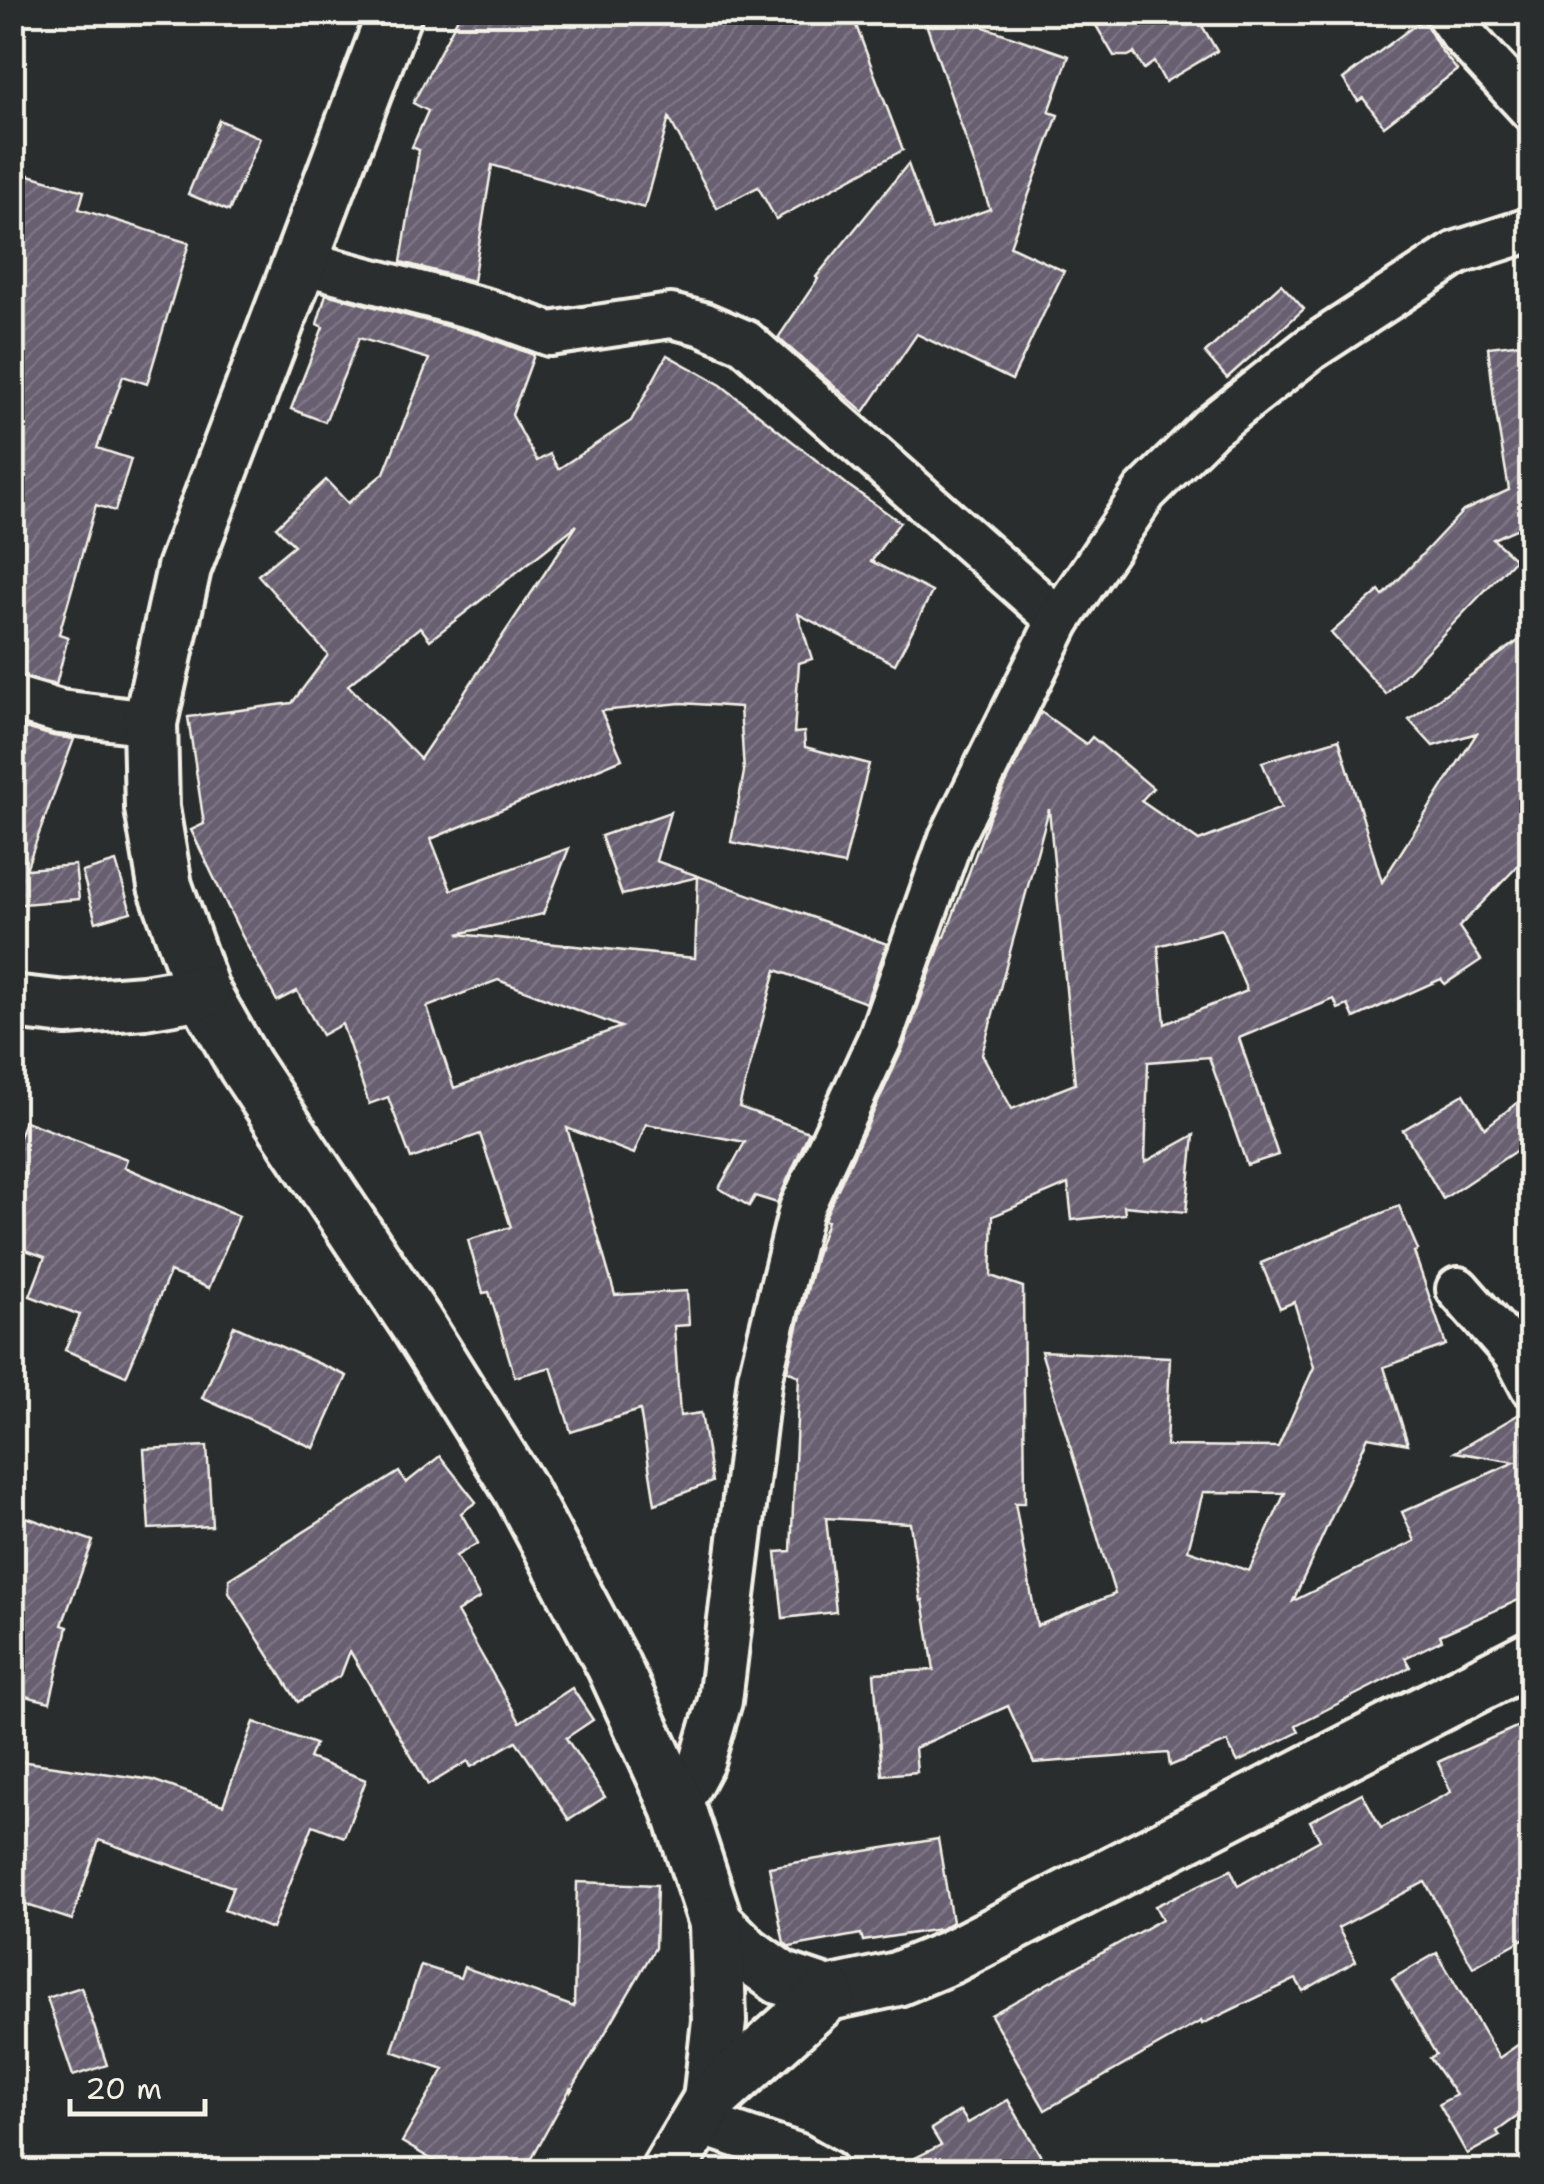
<svg xmlns="http://www.w3.org/2000/svg" width="1544" height="2184" font-family="'Shantell Sans',sans-serif">
	<style>
		.building { fill: url(#building-hatch); stroke: #f4f1e8; stroke-width: 2.5; fill-rule: evenodd }
		.lines { fill: none; stroke-linecap: round; stroke-linejoin: round }
		.minor-casing { stroke: #f4f1e8; stroke-width: 50 }
		.tertiary-casing { stroke: #f4f1e8; stroke-width: 60 }
		.minor { stroke: #2a2d2e; stroke-width: 42 }
		.tertiary { stroke: #2a2d2e; stroke-width: 52 }
	</style>
	<defs>
		<pattern id="building-hatch" width="6" height="6" patternUnits="userSpaceOnUse" patternTransform="scale(2.5)"><rect width="6" height="6" fill="#675f70"/><path d="M-1 1l2-2M0 6l6-6M5 7l2-2" fill="none" stroke="#7d7684"/></pattern>
	</defs>
	<rect width="100%" height="100%" fill="#2a2d2e"/>
	<filter id="ink" filterUnits="userSpaceOnUse"><feTurbulence type="fractalNoise" baseFrequency=".01" numOctaves="2"/><feDisplacementMap in="SourceGraphic" scale="20" xChannelSelector="R" yChannelSelector="G"/><feConvolveMatrix kernelMatrix="1 2 1 2 8 2 1 2 1" color-interpolation-filters="sRGB"/></filter>
	<g filter="url(#ink)">
		<g class="building">
			<path d="M 461,12 L 851,12 L 903,150 L 776,219 L 758,187 L 717,208 L 669,118 L 644,208 L 492,165 L 473,281 L 401,262 L 419,150 L 412,147 L 428,111 L 413,103 Z"/>
			<path d="M 922,12 L 979,12 L 984,27 L 1069,56 L 1049,112 L 1058,115 L 1010,246 L 1064,271 L 1012,380 L 917,334 L 864,412 L 778,338 L 818,279 L 816,277 L 908,164 L 932,230 L 990,209 Z"/>
			<path d="M 1088,12 L 1194,12 L 1217,51 L 1165,82 L 1154,62 L 1144,69 L 1134,53 L 1128,56 L 1114,56 Z"/>
			<path d="M 1423,19 L 1440,49 L 1457,70 L 1384,126 L 1363,98 L 1358,101 L 1343,79 Z"/>
			<path d="M 219,120 L 260,138 L 229,211 L 188,194 Z"/>
			<path d="M 12,170 L 84,191 L 79,209 L 189,243 L 147,384 L 123,376 L 97,448 L 131,459 L 115,511 L 96,505 L 59,634 L 68,637 L 56,685 L 12,674 Z"/>
			<path d="M 1281,284 L 1304,309 L 1227,378 L 1205,353 Z"/>
			<path d="M 326,294 L 480,335 L 534,355 L 512,415 L 537,461 L 550,454 L 558,469 L 631,421 L 667,355 L 721,385 L 849,486 L 900,522 L 871,561 L 932,592 L 895,664 L 798,614 L 812,659 L 799,663 L 794,733 L 804,732 L 805,747 L 869,764 L 844,865 L 731,842 L 744,772 L 740,707 L 681,703 L 601,711 L 622,759 L 431,839 L 451,890 L 569,848 L 543,914 L 458,934 L 695,958 L 698,877 L 622,895 L 601,836 L 670,812 L 656,861 L 887,944 L 866,1003 L 776,970 L 739,1107 L 809,1132 L 777,1203 L 755,1196 L 749,1206 L 719,1188 L 745,1142 L 646,1124 L 634,1154 L 567,1128 L 615,1295 L 687,1291 L 689,1325 L 674,1326 L 680,1416 L 701,1413 L 712,1482 L 655,1504 L 640,1410 L 571,1432 L 551,1367 L 515,1377 L 489,1292 L 483,1293 L 468,1240 L 511,1227 L 480,1134 L 411,1159 L 388,1097 L 369,1104 L 342,1024 L 322,1035 L 297,991 L 277,1001 L 241,934 L 191,830 L 204,824 L 188,717 L 292,703 L 328,655 L 258,575 L 294,545 L 276,527 L 326,480 L 348,503 L 384,473 L 429,359 L 359,338 L 325,422 L 291,409 L 323,327 L 317,324 ZM 577,525 L 420,759 L 348,685 L 420,627 L 430,640 ZM 498,980 L 621,1027 L 454,1088 L 427,1007 Z"/>
			<path d="M 1532,342 L 1532,522 L 1493,539 L 1515,559 L 1386,694 L 1331,633 L 1379,591 L 1383,596 L 1463,511 L 1509,490 L 1495,407 L 1488,347 Z"/>
			<path d="M 1532,631 L 1532,851 L 1459,927 L 1481,960 L 1445,984 L 1441,979 L 1354,1018 L 1348,1005 L 1338,1009 L 1334,999 L 1239,1038 L 1278,1155 L 1247,1165 L 1209,1057 L 1148,1062 L 1145,1162 L 1194,1135 L 1186,1212 L 1124,1206 L 1125,1214 L 1072,1220 L 1068,1184 L 993,1216 L 991,1276 L 1023,1287 L 1025,1503 L 1015,1503 L 1037,1626 L 1115,1594 L 1041,1351 L 1170,1357 L 1166,1446 L 1278,1447 L 1314,1367 L 1294,1302 L 1280,1308 L 1261,1263 L 1399,1206 L 1418,1250 L 1414,1252 L 1446,1345 L 1384,1367 L 1408,1444 L 1368,1437 L 1293,1601 L 1415,1541 L 1402,1512 L 1515,1462 L 1455,1452 L 1526,1410 L 1532,1411 L 1532,1594 L 1440,1635 L 1442,1640 L 1405,1658 L 1410,1667 L 1296,1725 L 1299,1732 L 1238,1762 L 1227,1742 L 1170,1766 L 1168,1753 L 1034,1763 L 1008,1706 L 915,1748 L 917,1772 L 882,1775 L 874,1673 L 934,1670 L 923,1600 L 921,1601 L 910,1523 L 826,1518 L 836,1612 L 783,1618 L 776,1552 L 791,1551 L 799,1376 L 787,1371 L 817,1251 L 827,1221 L 824,1220 L 825,1217 L 903,1048 L 943,937 L 945,937 L 989,818 L 1041,712 L 1086,744 L 1092,737 L 1153,788 L 1141,801 L 1199,841 L 1281,808 L 1262,762 L 1339,739 L 1382,882 L 1477,733 L 1433,746 L 1409,720 ZM 1049,809 L 1075,1084 L 1012,1109 L 982,1054 ZM 1221,929 L 1247,991 L 1165,1024 L 1158,946 ZM 1203,1492 L 1285,1493 L 1249,1571 L 1188,1550 Z"/>
			<path d="M 12,724 L 53,736 L 74,739 L 26,869 L 75,865 L 79,899 L 12,905 Z"/>
			<path d="M 116,862 L 131,912 L 96,922 L 82,872 Z"/>
			<path d="M 1532,1091 L 1532,1140 L 1443,1199 L 1403,1130 L 1464,1094 L 1485,1128 Z"/>
			<path d="M 25,1121 L 127,1159 L 124,1167 L 239,1216 L 209,1288 L 170,1272 L 126,1376 L 65,1350 L 80,1315 L 30,1296 L 45,1257 L 12,1245 L 12,1155 Z"/>
			<path d="M 234,1326 L 347,1376 L 314,1448 L 202,1398 Z"/>
			<path d="M 207,1446 L 212,1526 L 149,1529 L 144,1449 Z"/>
			<path d="M 440,1456 L 476,1502 L 461,1513 L 478,1543 L 456,1556 L 480,1598 L 457,1612 L 520,1722 L 572,1688 L 593,1720 L 566,1738 L 605,1797 L 569,1820 L 516,1741 L 471,1767 L 468,1761 L 428,1785 L 350,1651 L 341,1675 L 298,1702 L 229,1593 L 229,1579 L 399,1472 L 406,1483 Z"/>
			<path d="M 12,1512 L 93,1541 L 62,1625 L 68,1627 L 50,1702 L 12,1693 Z"/>
			<path d="M 1532,1720 L 1532,1934 L 1473,1967 L 1425,1882 L 1338,1928 L 1356,1961 L 1303,1991 L 1296,1979 L 1202,2024 L 1201,2021 L 1045,2110 L 991,2015 L 1162,1919 L 1155,1906 L 1231,1870 L 1238,1886 L 1320,1840 L 1310,1821 L 1362,1793 L 1381,1828 L 1451,1792 L 1438,1762 Z"/>
			<path d="M 254,1722 L 315,1744 L 309,1758 L 366,1780 L 344,1837 L 313,1825 L 272,1929 L 224,1910 L 233,1887 L 99,1840 L 72,1920 L 12,1900 L 12,1760 L 152,1780 L 223,1805 Z"/>
			<path d="M 938,1839 L 952,1922 L 940,1929 L 863,1941 L 861,1934 L 790,1947 L 784,1943 L 769,1867 Z"/>
			<path d="M 577,1882 L 657,1885 L 655,1948 L 571,2091 L 571,2087 L 524,2172 L 453,2172 L 402,2142 L 444,2069 L 392,2051 L 421,1965 L 460,1978 L 464,1967 L 574,2007 Z"/>
			<path d="M 1437,1953 L 1499,2058 L 1532,2035 L 1532,2106 L 1497,2131 L 1500,2136 L 1467,2154 L 1439,2104 L 1456,2095 L 1430,2058 L 1436,2054 L 1392,1979 Z"/>
			<path d="M 81,1987 L 107,2065 L 73,2076 L 47,1998 Z"/>
			<path d="M 1008,2100 L 1050,2172 L 887,2172 L 941,2145 L 931,2129 L 960,2111 L 968,2123 Z"/>
		</g>
		<g class="lines">
			<g class="minor-casing">
				<g id="minor">
					<path d="M 1446,12 L 1461,33 L 1532,110"/>
					<path d="M 301,262 L 487,311 L 550,334 L 671,316 L 703,324 L 745,342 L 1059,620"/>
					<path d="M 12,698 L 60,712 L 150,723"/>
					<path d="M 1458,1289 L 1515,1354 L 1532,1386"/>
					<path d="M 678,1807 L 702,1762 L 720,1701 L 760,1377 L 801,1209 L 880,1038 L 951,838 L 1059,620 L 1145,492 L 1210,428 L 1310,349 L 1457,253 L 1532,229"/>
					<path d="M 697,2122 L 797,2155 L 827,2172"/>
				</g>
			</g>
			<g class="tertiary-casing">
				<g id="tertiary">
					<path d="M 395,12 L 184,568 L 150,723 L 152,808 L 165,886 L 203,992 L 245,1066 L 416,1323 L 519,1488 L 613,1665 L 678,1807 L 716,1923 L 746,1953 L 781,1978 L 828,1994 L 897,1979 L 950,1957 L 1532,1657"/>
					<path d="M 12,1002 L 66,1008 L 144,1002 L 203,992"/>
					<path d="M 710,2100 L 719,2021 L 716,1923"/>
					<path d="M 667,2172 L 710,2100 L 828,1994"/>
				</g>
			</g>
			<use href="#minor" class="minor"/>
			<use href="#tertiary" class="tertiary"/>
		</g>
	</g>
	<rect width="1544" height="2184" fill="none" stroke="#2a2d2e" stroke-width="50"/>
	<rect x="25" y="25" width="1494" height="2134" fill="none" stroke="#f4f1e8" stroke-width="4" filter="url(#ink)"/>
	<path d="M70 2099v15h135v-15" fill="none" stroke="#f4f1e8" stroke-width="5"/>
	<text x="85" y="2099" font-size="30" fill="#f4f1e8" stroke="#2a2d2e" stroke-width="8" paint-order="stroke">20 m</text>
</svg>
